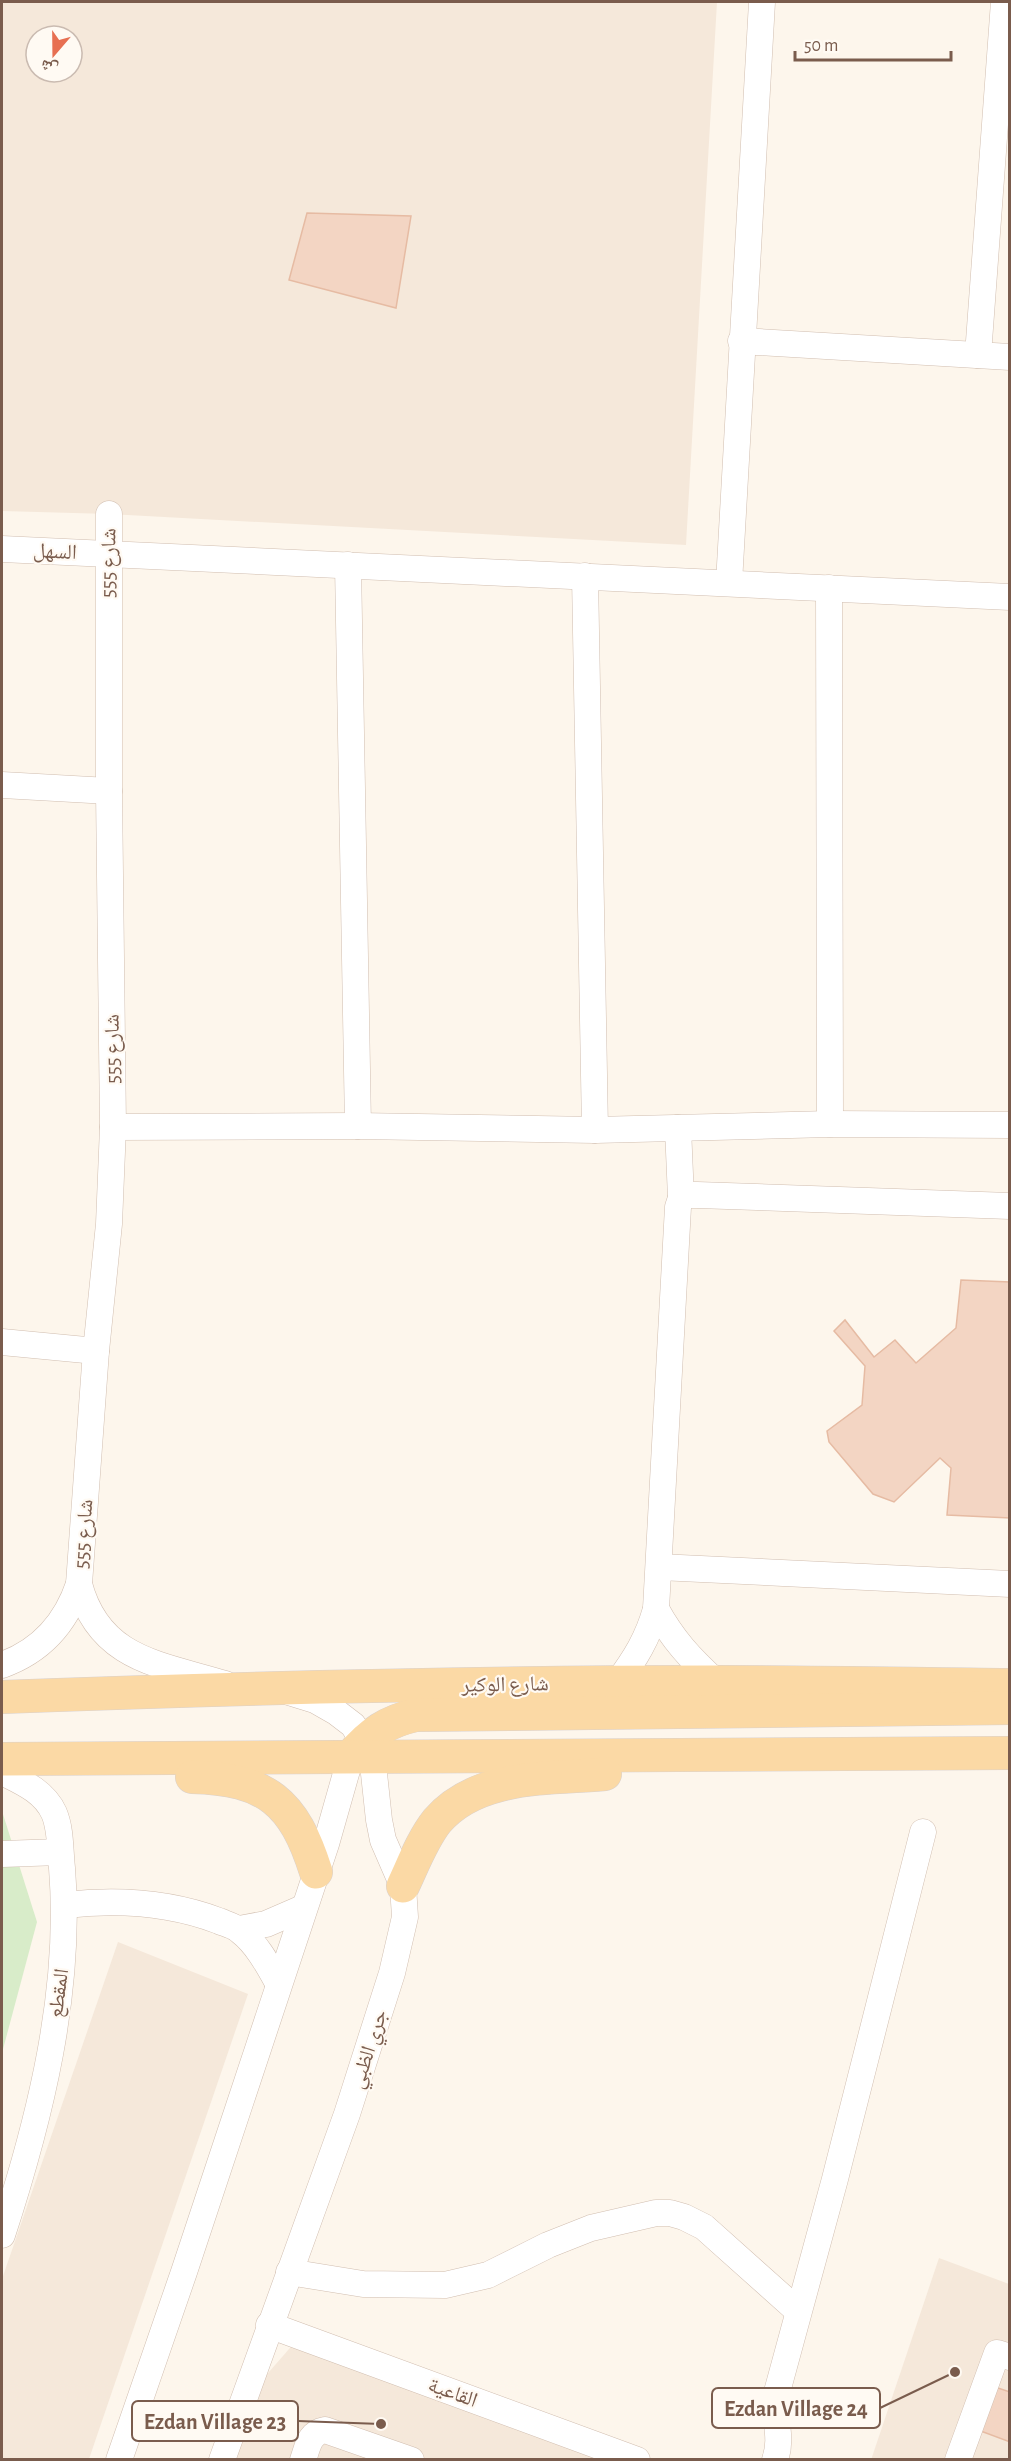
<svg xmlns="http://www.w3.org/2000/svg" width="1011" height="2461" font-family="'Alegreya Sans','Noto Naskh Arabic',sans-serif">
	<style>
		.residential { fill: #f5e8da; fill-rule: evenodd }
		.green { fill: #d8ecc9 }
		.building { fill: #f3d5c3; stroke: #e6bba3; stroke-width: 1.5 }
		.lines { fill: none; stroke-linecap: round; stroke-linejoin: round }
		.minor-casing { stroke: #d1beb0; stroke-width: 27 }
		.major-casing { stroke: #dad1cd; stroke-width: 34 }
		.minor { stroke: #fff; stroke-width: 26 }
		.major { stroke: #fbd9a5; stroke-width: 33 }
		.labels { text-anchor: middle; stroke-width: 4.5; stroke-linejoin: round; paint-order: stroke }
		.street-label { font-size: 21px; fill: #7a5c4d; stroke: #fffaf3 }
		.leader { fill: none; stroke: #7a5c4d; stroke-width: 2 }
		.callout-dot { fill: #7a5c4d; stroke: #fffaf3; stroke-width: 2 }
		.callout { fill: #fffaf3; stroke: #7a5c4d; stroke-width: 2 }
		.callout-label { font-size: 22px; text-anchor: middle; font-weight: bold; fill: #7a5c4d }
	</style>
	<rect width="100%" height="100%" fill="#fdf6ec"/>
	<g class="residential">
		<path d="M 2,2 L 717,2 L 686,545 L 109,514 L 2,511 ZM 36,36 L 72,36 L 72,72 L 36,72 Z"/>
		<path d="M 118,1942 L 248,1994 L 89,2459 L 2,2459 L 2,2279 Z"/>
		<path d="M 939,2258 L 1009,2284 L 1009,2459 L 871,2460 Z"/>
		<path d="M 296,2341 L 614,2460 L 231,2460 L 255,2388 Z"/>
	</g>
	<path class="green" d="M 2,1811 L 37,1922 L 2,2053 Z"/>
	<g class="building">
		<path d="M 307,213 L 411,216 L 396,308 L 289,280 Z"/>
		<path d="M 961,1280 L 1010,1282 L 1010,1518 L 947,1515 L 951,1468 L 940,1458 L 894,1502 L 873,1494 L 829,1442 L 827,1431 L 862,1405 L 865,1366 L 834,1331 L 845,1320 L 874,1357 L 895,1340 L 916,1363 L 956,1328 Z"/>
		<path d="M 986,2384 L 1010,2392 L 1010,2442 L 970,2427 Z"/>
	</g>
	<g class="lines">
		<g class="minor-casing">
			<g id="minor">
				<path d="M 741,341 L 1010,357"/>
				<path d="M 978,355 L 1004,2"/>
				<path d="M 2,549 L 1010,597"/>
				<path d="M 348,565 L 358,1126"/>
				<path d="M 585,576 L 595,1130"/>
				<path d="M 729,583 L 762,2"/>
				<path d="M 829,588 L 830,1124"/>
				<path d="M 2,785 L 109,791"/>
				<path d="M 113,1127 L 358,1126 L 595,1130 L 830,1124 L 1010,1125"/>
				<path d="M 678,1128 L 681,1198"/>
				<path d="M 2,1342 L 96,1351"/>
				<path d="M 659,1567 L 1010,1584"/>
				<path d="M 79,1584 C 99,1660 160,1664 225,1684"/>
				<path d="M 656,1609 C 673,1640 690,1658 716,1682"/>
				<path d="M 2,1665 C 41,1651 66,1623 79,1584 L 96,1351 L 109,1224 L 113,1127 L 109,791 L 109,514"/>
				<path d="M 617,1683 C 635,1659 648,1638 656,1609 L 678,1207 L 681,1198 L 687,1195 L 697,1195 L 1010,1206"/>
				<path d="M 2,1772 C 22,1782 44,1791 54,1813 C 61,1829 60,1851 62,1868 C 72,1991 40,2119 2,2235"/>
				<path d="M 2,1854 L 60,1852"/>
				<path d="M 65,1905 C 118,1899 169,1902 219,1921 C 226,1924 235,1926 240,1931 C 257,1944 268,1965 278,1983"/>
				<path d="M 239,1929 L 266,1924 L 303,1908"/>
				<path d="M 289,2272 L 363,2284 L 445,2285 L 488,2275 L 548,2245 L 591,2228 L 656,2213 L 670,2213 L 684,2217 L 704,2227 L 798,2311"/>
				<path d="M 269,2325 L 637,2460"/>
				<path d="M 119,2460 L 184,2272 L 326,1844 L 351,1756"/>
				<path d="M 222,2460 L 347,2114 L 392,1973 L 405,1917 L 403,1886 L 383,1840 L 379,1820 L 372,1755 L 353,1725 L 336,1712 L 315,1700 L 289,1692"/>
				<path d="M 303,2460 C 308,2446 309,2433 325,2430 L 411,2460"/>
				<path d="M 775,2460 C 784,2434 771,2416 777,2392 L 835,2179 L 923,1832"/>
				<path d="M 958,2460 L 997,2353 L 1010,2357"/>
			</g>
		</g>
		<g class="major-casing">
			<g id="major">
				<path d="M 2,1697 C 239,1688 478,1682 716,1682 C 814,1682 912,1684 1010,1685"/>
				<path d="M 351,1756 C 370,1733 388,1721 416,1715 L 1010,1708"/>
				<path d="M 2,1759 L 1010,1753"/>
				<path d="M 192,1777 C 267,1779 294,1802 316,1872"/>
				<path d="M 403,1886 C 413,1865 422,1840 437,1821 C 477,1774 549,1779 605,1774"/>
			</g>
		</g>
		<use href="#minor" class="minor"/>
		<use href="#major" class="major"/>
	</g>
	<g class="labels">
		<g class="street-label">
			<text transform="translate(55 551) rotate(3)" y="7">السهل</text>
			<text transform="translate(108 563) rotate(-89)" y="7">شارع 555</text>
			<text transform="translate(112 1049) rotate(-91)" y="7">شارع 555</text>
			<text transform="translate(83 1534) rotate(-86)" y="7">شارع 555</text>
			<text transform="translate(505 1684) rotate(-1)" y="7">شارع الوكير</text>
			<text transform="translate(58 1993) rotate(-82)" y="7">المقطع</text>
			<text transform="translate(368 2049) rotate(-72)" y="7">جري الظبي</text>
			<text transform="translate(453 2392) rotate(20)" y="7">القاعية</text>
		</g>
	</g>
	<path class="leader" d="M955 2372L880 2408M381 2424L298 2421"/>
	<g class="callout-dot">
		<circle cx="955" cy="2372" r="6"/>
		<circle cx="381" cy="2424" r="6"/>
	</g>
	<g class="callout">
		<rect x="712" y="2388" width="168" height="40" rx="6"/>
		<rect x="132" y="2401" width="166" height="40" rx="6"/>
	</g>
	<g class="callout-label">
		<text x="796" y="2416">Ezdan Village 24</text>
		<text x="215" y="2429">Ezdan Village 23</text>
	</g>
	<rect width="1011" height="2461" fill="none" stroke="#7a5c4d" stroke-width="6"/>
	<g transform="translate(54 54) rotate(200)"><circle r="28" fill="#fffaf3" stroke="#cabbb1" stroke-width="1.5"/>
	<path d="M0-4.5L10 22L0 15L-10 22Z" fill="#e76f51"/>
	<text y="-9" font-size="16" font-weight="bold" text-anchor="middle" fill="#7a5c4d">ش</text>
	</g>
	<path d="M795 51v9h156v-9" fill="none" stroke="#7a5c4d" stroke-width="3"/>
	<text x="804" y="51" font-size="18" fill="#7a5c4d" stroke="#fffaf3" stroke-width="4.5" paint-order="stroke">50 m</text>
</svg>
